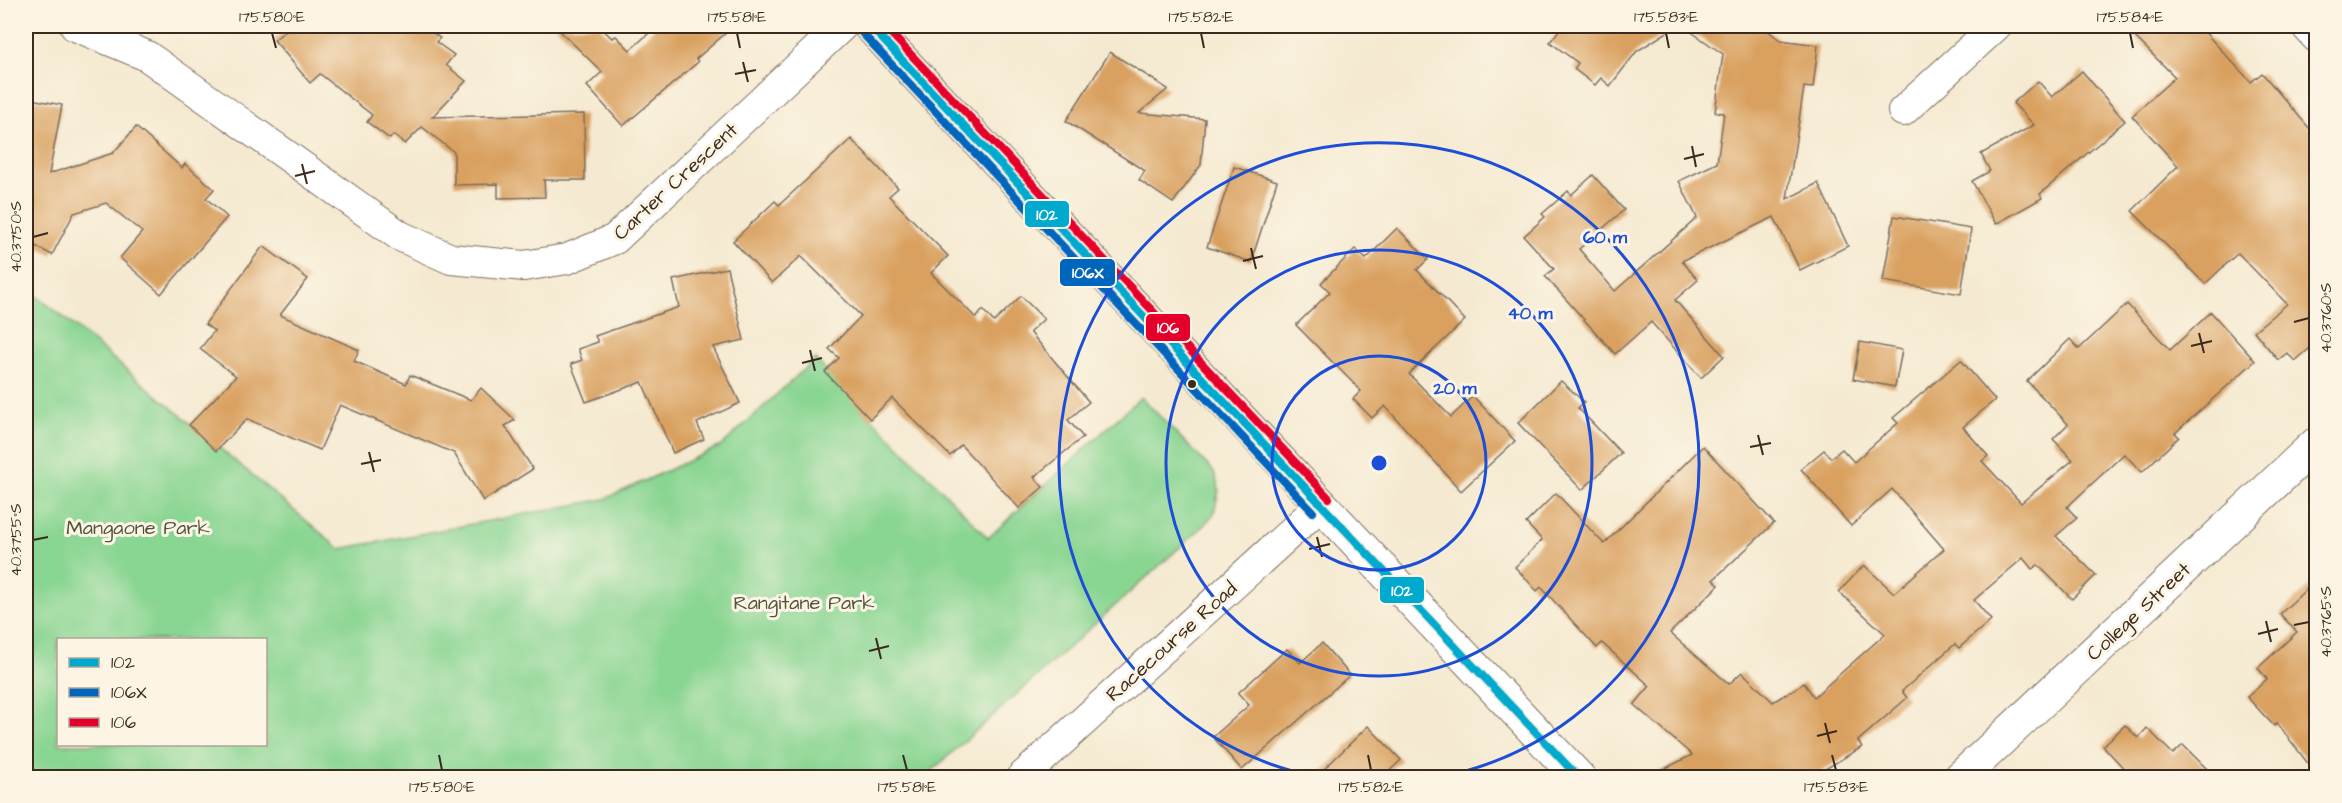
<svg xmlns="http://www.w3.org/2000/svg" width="2342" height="803" font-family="'Architects Daughter',sans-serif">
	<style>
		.green { fill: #89d592; stroke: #628058; stroke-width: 1.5; fill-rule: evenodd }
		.building { fill: #d9a05e }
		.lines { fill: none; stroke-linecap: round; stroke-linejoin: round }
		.street-casing { stroke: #7c6d5d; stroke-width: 32 }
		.secondary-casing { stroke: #7c6d5d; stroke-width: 35 }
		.street { stroke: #fff; stroke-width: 30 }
		.secondary { stroke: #fff; stroke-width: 33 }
		.bus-1-casing { stroke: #fcf5e5; stroke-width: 12 }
		.bus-2-casing { stroke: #fcf5e5; stroke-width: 12 }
		.bus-3-casing { stroke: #fcf5e5; stroke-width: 12 }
		.bus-1 { stroke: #00a9ce; stroke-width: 8 }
		.bus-2 { stroke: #0065bd; stroke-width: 8 }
		.bus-3 { stroke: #e4002b; stroke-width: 8 }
		.ticks { fill: none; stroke: #3b2a1e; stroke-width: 2 }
		.ring { fill: none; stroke: #1d4ed8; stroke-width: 3 }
		.bus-dot { fill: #3b2a1e; stroke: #fcf5e5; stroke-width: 2 }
		.labels { text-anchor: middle; stroke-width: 6; stroke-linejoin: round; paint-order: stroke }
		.street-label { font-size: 20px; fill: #3b2a1e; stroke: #fcf5e5 }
		.park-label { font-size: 20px; fill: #4e553b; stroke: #fcf5e5 }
		.centre { fill: #1d4ed8; stroke: #fcf5e5; stroke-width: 3 }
		.ring-label { font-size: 18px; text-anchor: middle; font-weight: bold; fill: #1d4ed8; stroke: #fcf5e5; stroke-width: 6; stroke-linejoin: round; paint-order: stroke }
		.line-badge { stroke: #fcf5e5; stroke-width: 2 }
		.badge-label { font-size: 16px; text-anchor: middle; font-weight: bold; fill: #fff }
		.neatline { fill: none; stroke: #3b2a1e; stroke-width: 2 }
		.ticks-label { font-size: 15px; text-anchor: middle; fill: #3b2a1e }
	</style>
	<rect width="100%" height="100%" fill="#fcf5e5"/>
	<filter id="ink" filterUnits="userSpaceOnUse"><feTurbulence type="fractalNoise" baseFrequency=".0167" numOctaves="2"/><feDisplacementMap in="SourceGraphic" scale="12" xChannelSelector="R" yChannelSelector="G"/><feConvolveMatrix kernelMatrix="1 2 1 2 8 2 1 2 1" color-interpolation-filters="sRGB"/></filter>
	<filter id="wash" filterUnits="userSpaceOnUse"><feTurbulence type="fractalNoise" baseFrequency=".008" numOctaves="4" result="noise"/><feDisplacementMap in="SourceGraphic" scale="24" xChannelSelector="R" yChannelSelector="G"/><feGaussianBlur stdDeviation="1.35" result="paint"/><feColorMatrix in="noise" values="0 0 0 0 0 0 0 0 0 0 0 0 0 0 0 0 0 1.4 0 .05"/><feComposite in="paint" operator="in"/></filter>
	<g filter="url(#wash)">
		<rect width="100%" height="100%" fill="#f5ead1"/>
		<path class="green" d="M 26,288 L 61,315 L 340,549 L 605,499 L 721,446 L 815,359 L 988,538 L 1141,397 L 1214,472 L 1219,489 L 1214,514 L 1199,530 L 925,777 L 26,777 ZM 58,640 L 266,640 L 266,744 L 58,744 Z"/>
		<g id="blocks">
			<g class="building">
				<path d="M 291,26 L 423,26 L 440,38 L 436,42 L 454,55 L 446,65 L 466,81 L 432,117 L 584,114 L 585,180 L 544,180 L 545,197 L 498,198 L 498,184 L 454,185 L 454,152 L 422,127 L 405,144 L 393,135 L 390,139 L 367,122 L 372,115 L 320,74 L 310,83 L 274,40 Z"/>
				<path d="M 555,26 L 599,26 L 612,38 L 616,36 L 630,50 L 657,26 L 734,26 L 696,59 L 698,62 L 623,126 L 587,86 L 602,72 Z"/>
				<path d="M 1562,26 L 1677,26 L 1637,51 L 1610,86 L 1601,78 L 1595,85 L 1574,69 L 1578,63 L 1550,42 Z"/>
				<path d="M 1683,26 L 1762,26 L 1780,40 L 1818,45 L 1813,88 L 1804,87 L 1787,199 L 1818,183 L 1848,246 L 1800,270 L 1774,217 L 1682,261 L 1698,280 L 1675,300 L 1724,356 L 1701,378 L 1651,322 L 1615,354 L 1545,276 L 1554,269 L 1524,236 L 1545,217 L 1542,214 L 1568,191 L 1571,195 L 1593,175 L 1624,210 L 1579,249 L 1615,291 L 1697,218 L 1679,181 L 1717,163 L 1724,113 L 1715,112 L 1723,54 Z"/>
				<path d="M 2124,26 L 2199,26 L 2251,82 L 2262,73 L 2316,136 L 2316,343 L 2295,361 L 2287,353 L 2278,360 L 2254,331 L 2287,304 L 2238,253 L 2205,284 L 2132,211 L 2178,166 L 2132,116 L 2175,77 Z"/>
				<path d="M 1110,52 L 1168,89 L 1139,113 L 1205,119 L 1201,165 L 1173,203 L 1139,180 L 1145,171 L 1066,121 Z"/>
				<path d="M 2082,71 L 2125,121 L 2040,194 L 2042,198 L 1996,224 L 1972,181 L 1990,171 L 1981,154 L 2034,125 L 2013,103 L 2038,81 L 2052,97 Z"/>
				<path d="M 26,98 L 62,105 L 49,174 L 113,153 L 136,127 L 182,168 L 185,164 L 214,189 L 206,198 L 227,217 L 161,294 L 120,258 L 142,232 L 106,203 L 74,213 L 52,255 L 26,241 Z"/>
				<path d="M 851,139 L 898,188 L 889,196 L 948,256 L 931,273 L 976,318 L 983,310 L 994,322 L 1021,296 L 1044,319 L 1030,332 L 1089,402 L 1068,420 L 1083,437 L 1034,477 L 1043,487 L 1019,508 L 961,445 L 950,456 L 892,398 L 870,419 L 825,372 L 839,358 L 829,349 L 861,316 L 801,256 L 772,283 L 733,241 L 775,201 L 779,205 Z"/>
				<path d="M 1234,167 L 1277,181 L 1251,262 L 1207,247 Z"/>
				<path d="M 1894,216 L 1971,229 L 1961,294 L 1883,281 Z"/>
				<path d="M 1397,228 L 1428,259 L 1417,270 L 1465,320 L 1409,374 L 1451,417 L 1473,396 L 1515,441 L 1461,491 L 1385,406 L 1372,418 L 1353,399 L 1361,391 L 1296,325 L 1330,292 L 1321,283 L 1355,249 L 1366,259 Z"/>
				<path d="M 263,246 L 308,279 L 280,315 L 359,350 L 354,361 L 406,384 L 410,375 L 471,400 L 481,388 L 515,420 L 505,426 L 533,469 L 483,501 L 454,453 L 340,405 L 320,450 L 247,419 L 216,451 L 189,425 L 236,376 L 200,349 L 214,331 L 205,324 Z"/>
				<path d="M 727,268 L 744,340 L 713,347 L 740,403 L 697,423 L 704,439 L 673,453 L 642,382 L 586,402 L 571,364 L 582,360 L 578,349 L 598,342 L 595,336 L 679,307 L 673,280 Z"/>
				<path d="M 2127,304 L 2170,350 L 2211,312 L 2255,361 L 2175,433 L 2179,437 L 2142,472 L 2124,454 L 2067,507 L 2077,518 L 2056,536 L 2096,575 L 2072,599 L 2038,565 L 2032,569 L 2023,558 L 1974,600 L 1991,620 L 1959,648 L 1955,644 L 1902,691 L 1907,698 L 1858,741 L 1862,747 L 1812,777 L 1648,777 L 1692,755 L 1634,705 L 1650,686 L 1602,643 L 1597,648 L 1541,587 L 1537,591 L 1515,567 L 1542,540 L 1526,523 L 1556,493 L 1604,544 L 1703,446 L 1774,523 L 1713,580 L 1719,585 L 1670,633 L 1729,684 L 1742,672 L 1773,702 L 1804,683 L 1814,697 L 1885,634 L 1839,592 L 1864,565 L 1894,593 L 1944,549 L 1892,489 L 1851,526 L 1801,469 L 1824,450 L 1831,458 L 1842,449 L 1854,462 L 1898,423 L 1893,418 L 1961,360 L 1995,400 L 1963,427 L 1988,456 L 1982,461 L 2021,503 L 2073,460 L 2053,439 L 2068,424 L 2027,381 L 2070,339 L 2079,349 Z"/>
				<path d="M 1860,342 L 1902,350 L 1895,387 L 1853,379 Z"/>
				<path d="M 1561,381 L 1584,402 L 1578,408 L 1621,453 L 1582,490 L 1518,423 Z"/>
				<path d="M 2316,580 L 2316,774 L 2277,723 L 2274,726 L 2247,697 L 2267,679 L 2258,668 L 2297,632 L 2280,614 Z"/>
				<path d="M 1322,643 L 1350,675 L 1242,770 L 1213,737 L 1249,705 L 1238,693 L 1287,649 L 1300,663 Z"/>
				<path d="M 2125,725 L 2138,738 L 2147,728 L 2173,754 L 2183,745 L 2215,777 L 2132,777 L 2103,746 Z"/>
				<path d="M 1368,726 L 1401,760 L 1383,777 L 1316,777 Z"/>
			</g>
		</g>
	</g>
	<g filter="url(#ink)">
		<use href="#blocks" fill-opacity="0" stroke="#7c6d5d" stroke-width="1.5"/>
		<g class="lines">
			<g class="street-casing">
				<g id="street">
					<path d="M 75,26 L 147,56 L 400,236 L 451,259 L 524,266 L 567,259 L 615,239 L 842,26"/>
					<path d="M 2306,26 L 2316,37"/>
					<path d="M 1903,111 L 1996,26"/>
					<path d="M 1021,778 L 1321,505"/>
				</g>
			</g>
			<g class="secondary-casing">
				<g id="secondary">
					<path d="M 870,26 L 1579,778"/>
					<path d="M 1960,778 L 2316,444"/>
				</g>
			</g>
			<use href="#street" class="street"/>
			<use href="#secondary" class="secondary"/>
			<g class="bus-1-casing">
				<path id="bus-1" d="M 870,26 L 1579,778"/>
			</g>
			<g class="bus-2-casing">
				<path id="bus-2" d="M 862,33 L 1313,512"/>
			</g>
			<g class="bus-3-casing">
				<path id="bus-3" d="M 884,26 L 1329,498"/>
			</g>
			<use href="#bus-1" class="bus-1"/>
			<use href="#bus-2" class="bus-2"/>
			<use href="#bus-3" class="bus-3"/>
		</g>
	</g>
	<path class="ticks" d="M 272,33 L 276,48M 737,33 L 740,48M 1201,33 L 1204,48M 1666,33 L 1669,48M 2130,33 L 2133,48M 743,62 L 748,82M 735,74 L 756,70M 1692,146 L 1696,167M 1684,159 L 1704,154M 302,164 L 307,184M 295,176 L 315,171M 33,237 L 48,233M 1251,248 L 1256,269M 1243,261 L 1263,256M 2294,322 L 2309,318M 2199,333 L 2204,353M 2191,346 L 2212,341M 810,350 L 815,371M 802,363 L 822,358M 1758,435 L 1763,455M 1750,447 L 1771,443M 369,452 L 374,472M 361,464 L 381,460M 1317,537 L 1322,557M 33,540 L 48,537M 1309,549 L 1330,544M 2266,621 L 2271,642M 2294,625 L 2309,622M 2258,634 L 2278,629M 876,638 L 881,659M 869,651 L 889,646M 1825,723 L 1830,743M 1817,736 L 1837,731M 439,755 L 442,770M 903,755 L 907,770M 1368,755 L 1371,770M 1832,755 L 1836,770"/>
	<g class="ring">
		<circle cx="1379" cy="463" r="107"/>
		<circle cx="1379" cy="463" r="213"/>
		<path d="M1318 777A320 320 0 1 1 1440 777"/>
	</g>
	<circle class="bus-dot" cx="1192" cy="384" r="5"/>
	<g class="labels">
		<g class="street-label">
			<text transform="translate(675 181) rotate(-43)" y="7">Carter Crescent</text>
			<text transform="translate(2138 611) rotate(-43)" y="7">College Street</text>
			<text transform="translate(1171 641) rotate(-42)" y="7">Racecourse Road</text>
		</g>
		<g class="park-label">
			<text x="138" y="534">Mangaone Park</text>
			<text x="804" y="609">Rangitane Park</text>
		</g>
	</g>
	<circle cx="1379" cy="463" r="9" class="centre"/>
	<g class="ring-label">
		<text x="1605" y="243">60 m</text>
		<text x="1530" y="319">40 m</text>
		<text x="1455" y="394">20 m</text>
	</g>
	<g class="line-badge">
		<rect x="1024" y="200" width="46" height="28" rx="6" fill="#00a9ce"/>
		<rect x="1059" y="258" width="57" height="29" rx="6" fill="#0065bd"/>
		<rect x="1145" y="313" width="46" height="29" rx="6" fill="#e4002b"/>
		<rect x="1379" y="576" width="46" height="28" rx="6" fill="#00a9ce"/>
	</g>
	<g class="badge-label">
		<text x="1047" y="220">102</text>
		<text x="1088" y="278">106X</text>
		<text x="1168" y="333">106</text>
		<text x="1402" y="596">102</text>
	</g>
	<rect width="2342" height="803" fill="none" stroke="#fcf5e5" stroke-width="66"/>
	<rect x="57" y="638" width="210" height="108" fill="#fcf5e5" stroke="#afa495" stroke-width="1.5"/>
	<rect x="69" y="658" width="30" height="9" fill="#00a9ce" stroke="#afa495" stroke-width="1.5"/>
	<text x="111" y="668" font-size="18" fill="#3b2a1e">102</text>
	<rect x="69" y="688" width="30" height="9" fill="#0065bd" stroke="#afa495" stroke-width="1.5"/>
	<text x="111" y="698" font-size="18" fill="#3b2a1e">106X</text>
	<rect x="69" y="718" width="30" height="9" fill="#e4002b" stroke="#afa495" stroke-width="1.5"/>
	<text x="111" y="728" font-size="18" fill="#3b2a1e">106</text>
	<rect x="33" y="33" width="2276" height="737" class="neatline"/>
	<g class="ticks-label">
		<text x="272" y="22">175.580°E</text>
		<text x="737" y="22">175.581°E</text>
		<text x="1201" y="22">175.582°E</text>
		<text x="1666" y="22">175.583°E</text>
		<text x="2130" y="22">175.584°E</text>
		<text transform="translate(16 237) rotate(-90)" y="5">40.3750°S</text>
		<text transform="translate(2326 318) rotate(-90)" y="5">40.3760°S</text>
		<text transform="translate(16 540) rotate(-90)" y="5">40.3755°S</text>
		<text transform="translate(2326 622) rotate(-90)" y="5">40.3765°S</text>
		<text x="442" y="792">175.580°E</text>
		<text x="907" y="792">175.581°E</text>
		<text x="1371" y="792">175.582°E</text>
		<text x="1836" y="792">175.583°E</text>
	</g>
</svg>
